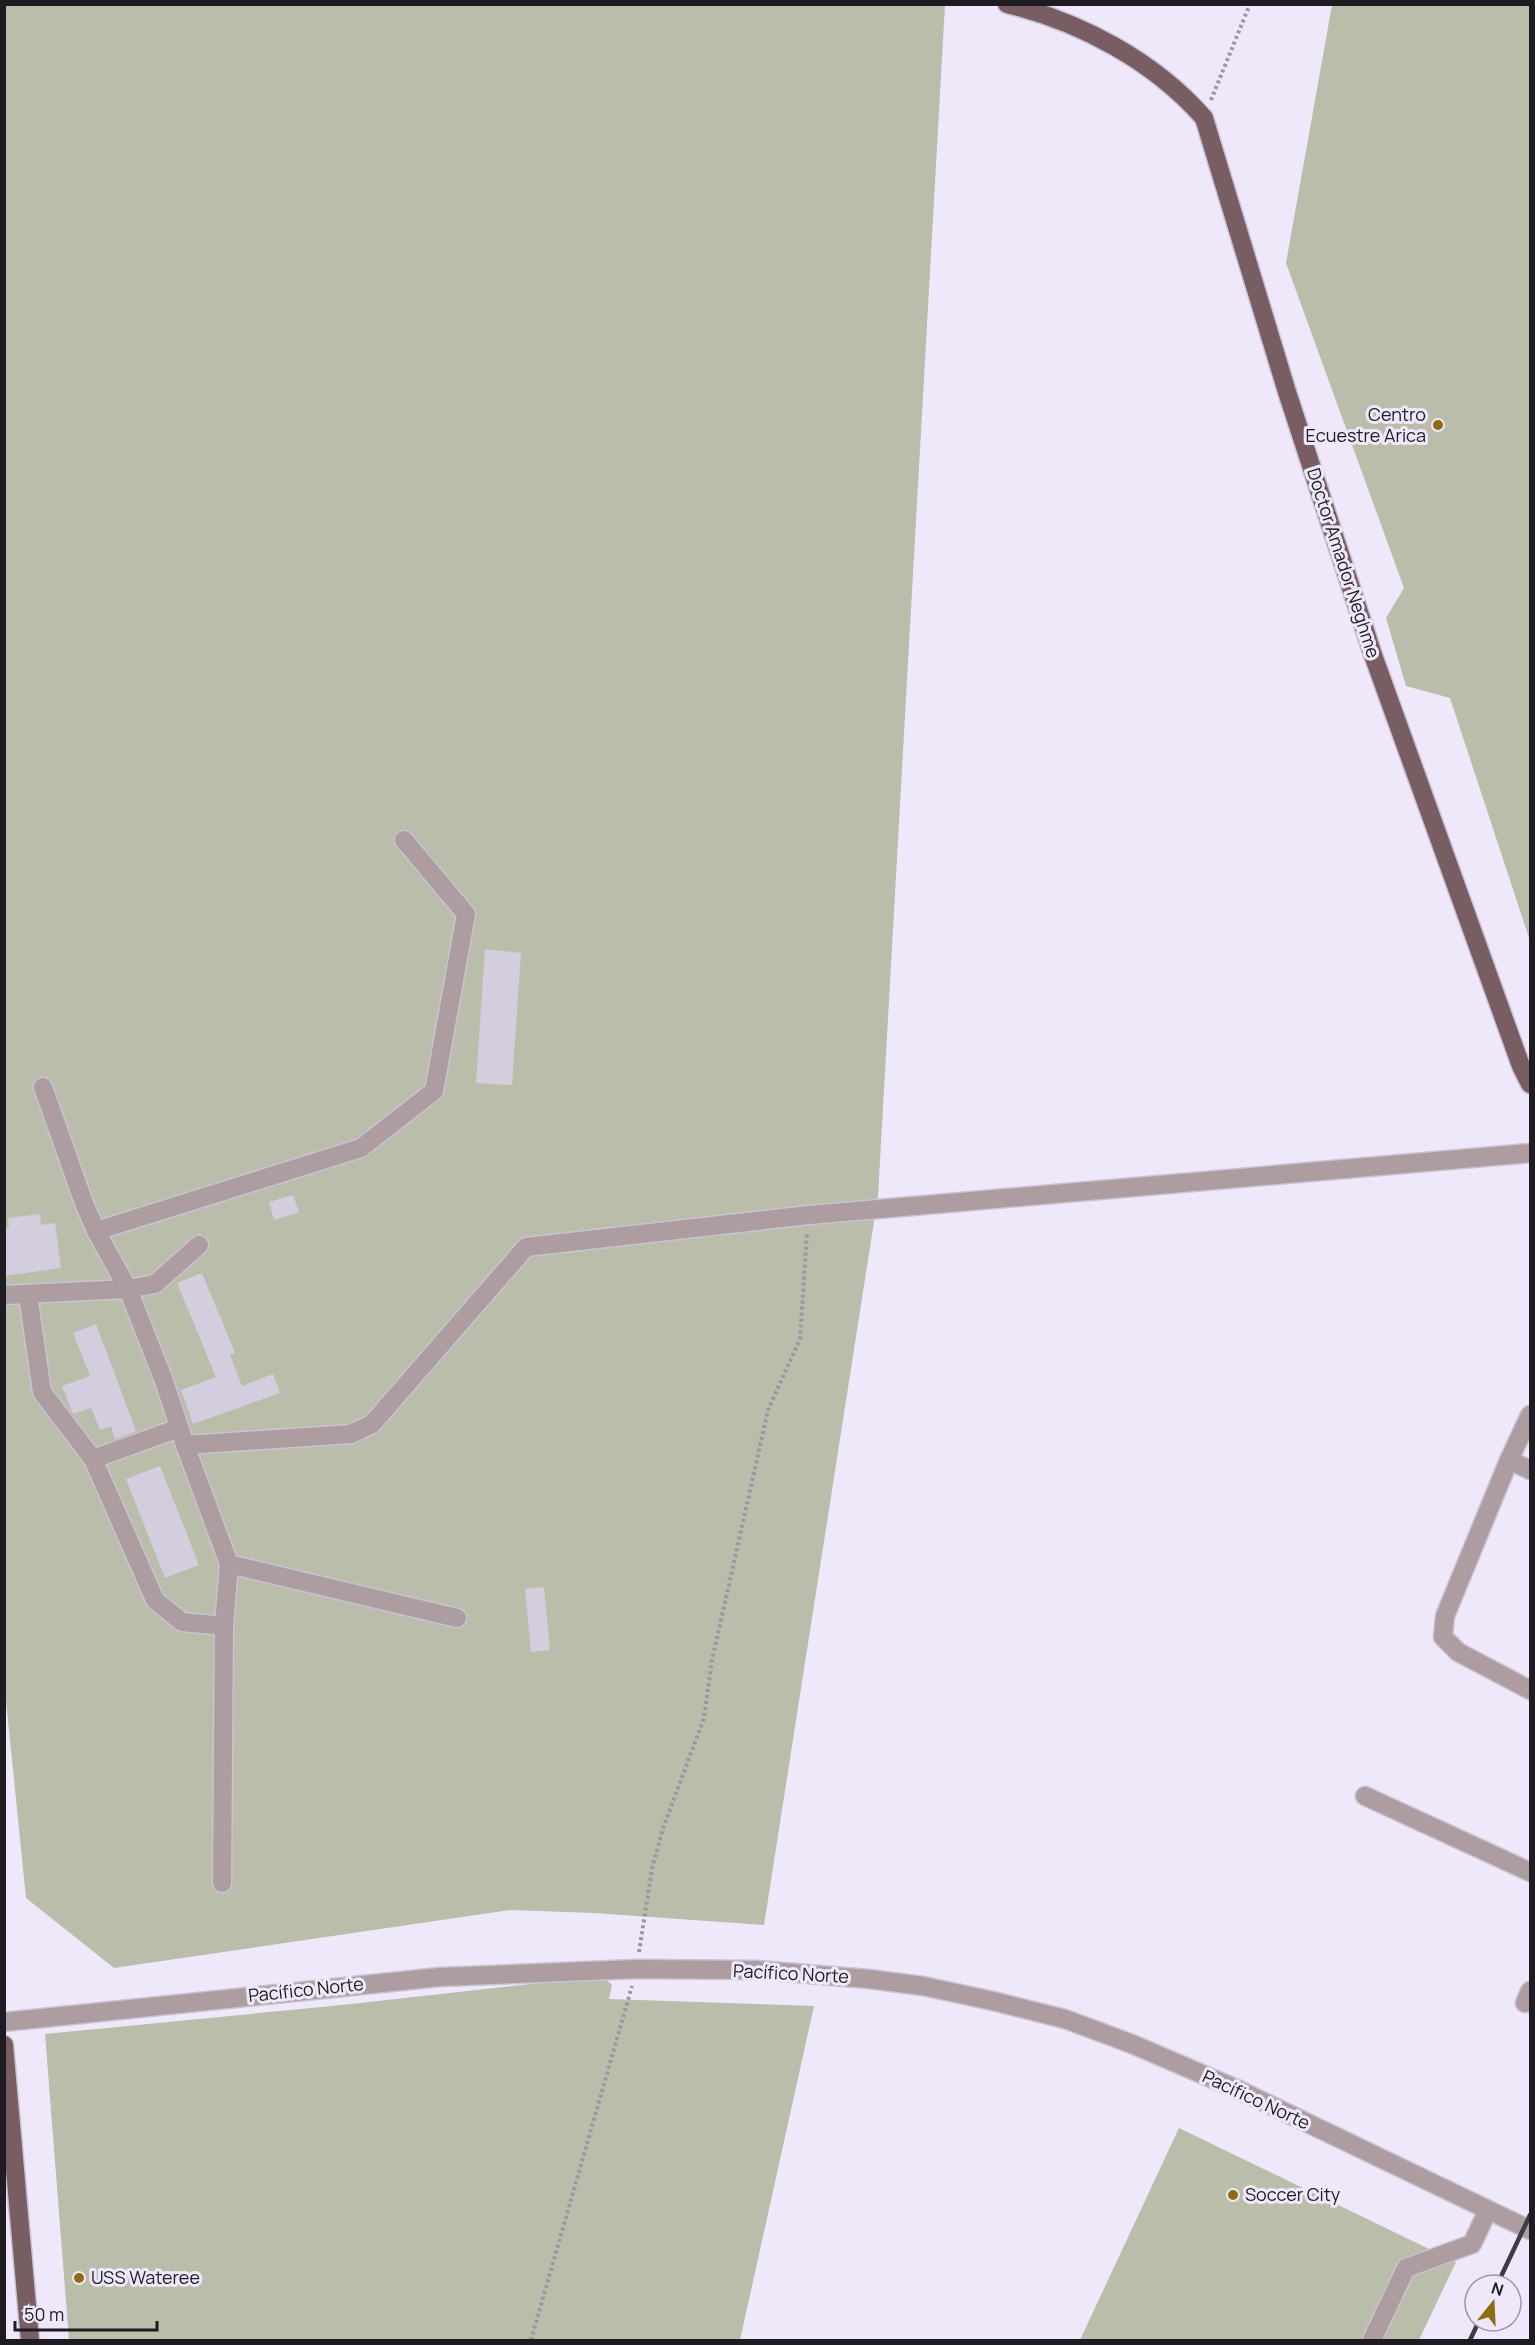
<svg xmlns="http://www.w3.org/2000/svg" width="1535" height="2345" font-family="Manrope,sans-serif">
	<style>
		.green { fill: #b9bdaa }
		.building { fill: #d4cdde }
		.lines { fill: none; stroke-linecap: round; stroke-linejoin: round }
		.minor-casing { stroke: #c9c3d3; stroke-width: 21 }
		.major-casing { stroke: #c9c3d3; stroke-width: 21 }
		.path { stroke: #9b96a3; stroke-width: 4; stroke-dasharray: 3 3; stroke-linecap: butt }
		.minor { stroke: #ad9da1; stroke-width: 18 }
		.major { stroke: #785d63; stroke-width: 18 }
		.rail { stroke: #3e3b43; stroke-width: 4.5 }
		.poi-dot { fill: #8e6d11; stroke: #efe8fa; stroke-width: 2 }
		.labels { text-anchor: middle; stroke-width: 6; stroke-linejoin: round; paint-order: stroke }
		.poi-label { font-size: 18px; fill: #1e1b22; stroke: #efe8fa; text-anchor: start }
		.street-label { font-size: 18px; fill: #1e1b22; stroke: #efe8fa }
	</style>
	<rect width="100%" height="100%" fill="#efe8fa"/>
	<g class="green">
		<path d="M 4,5 L 945,5 L 878,1196 L 764,1925 L 594,1913 L 510,1910 L 114,1968 L 26,1898 L 4,1681 Z"/>
		<path d="M 1332,5 L 1530,5 L 1530,941 L 1450,698 L 1406,686 L 1386,618 L 1404,588 L 1286,263 Z"/>
		<path d="M 602,1976 L 612,1985 L 609,1999 L 814,2006 L 740,2340 L 69,2340 L 45,2034 L 342,2005 Z"/>
		<path d="M 1179,2128 L 1456,2262 L 1419,2340 L 1080,2340 Z"/>
	</g>
	<g class="building">
		<path d="M 485,949 L 521,953 L 512,1085 L 476,1083 Z"/>
		<path d="M 293,1195 L 299,1212 L 274,1220 L 269,1202 Z"/>
		<path d="M 40,1214 L 41,1225 L 55,1223 L 61,1268 L 4,1276 L 4,1229 L 9,1228 L 8,1218 Z"/>
		<path d="M 202,1273 L 235,1353 L 230,1355 L 242,1386 L 273,1374 L 280,1393 L 193,1424 L 181,1390 L 216,1377 L 177,1283 Z"/>
		<path d="M 96,1324 L 136,1431 L 115,1439 L 111,1426 L 100,1430 L 91,1408 L 73,1414 L 62,1386 L 90,1376 L 73,1333 Z"/>
		<path d="M 160,1466 L 199,1565 L 165,1578 L 126,1479 Z"/>
		<path d="M 544,1587 L 550,1650 L 531,1652 L 525,1589 Z"/>
	</g>
	<g class="lines">
		<g class="minor-casing">
			<g id="minor">
				<path d="M 43,1087 L 84,1203 L 96,1231 L 128,1289 L 164,1381 L 185,1445 L 229,1564 L 224,1626 L 222,1883"/>
				<path d="M 96,1231 L 361,1148 L 434,1091 L 466,914 L 404,840"/>
				<path d="M 4,1295 L 128,1289 L 155,1284 L 199,1245"/>
				<path d="M 28,1295 L 42,1392 L 93,1459 L 155,1600 L 182,1622 L 224,1626"/>
				<path d="M 1530,1415 L 1509,1460 L 1445,1616 L 1443,1637 L 1458,1652 L 1530,1690"/>
				<path d="M 185,1445 L 351,1434 L 372,1424 L 526,1247 L 809,1215 L 1530,1153"/>
				<path d="M 93,1459 L 179,1428"/>
				<path d="M 1509,1460 L 1530,1470"/>
				<path d="M 229,1564 L 457,1618"/>
				<path d="M 1365,1796 L 1530,1872"/>
				<path d="M 1525,2003 L 1530,1991"/>
				<path d="M 4,2022 L 440,1977 L 636,1969 L 758,1970 L 869,1979 L 923,1986 L 993,2001 L 1065,2019 L 1132,2044 L 1239,2090 L 1530,2230"/>
				<path d="M 1372,2340 L 1406,2268 L 1472,2244 L 1488,2210"/>
			</g>
		</g>
		<g class="major-casing">
			<g id="major">
				<path d="M 1007,4 C 1081,22 1154,61 1204,118 L 1287,392 L 1373,655 L 1521,1066 L 1530,1084"/>
				<path d="M 4,2045 L 30,2340"/>
			</g>
		</g>
		<g class="path">
			<path d="M 1211,100 L 1250,4"/>
			<path d="M 639,1952 L 652,1869 L 663,1828 L 704,1718 L 712,1660 L 768,1410 L 800,1339 L 807,1233"/>
			<path d="M 531,2340 L 632,1986"/>
		</g>
		<use href="#minor" class="minor"/>
		<use href="#major" class="major"/>
		<g class="rail">
			<path d="M 1497,2285 L 1530,2215"/>
			<path d="M 1470,2340 L 1479,2321"/>
		</g>
	</g>
	<g class="poi-dot">
		<circle cx="1438" cy="425" r="6"/>
		<circle cx="1233" cy="2195" r="6"/>
		<circle cx="79" cy="2278" r="6"/>
	</g>
	<g class="labels">
		<g class="poi-label">
			<text x="1426" y="421" text-anchor="end">Centro<tspan x="1426" dy="21">Ecuestre Arica</tspan></text>
			<text x="1245" y="2201">Soccer City</text>
			<text x="91" y="2284">USS Wateree</text>
		</g>
		<g class="street-label">
			<text transform="translate(1343 563) rotate(72)" y="6">Doctor Amador Neghme</text>
			<text transform="translate(791 1974) rotate(3)" y="6">Pacífico Norte</text>
			<text transform="translate(306 1990) rotate(-6)" y="6">Pacífico Norte</text>
			<text transform="translate(1256 2100) rotate(25)" y="6">Pacífico Norte</text>
		</g>
	</g>
	<rect width="1535" height="2345" fill="none" stroke="#1e1b22" stroke-width="12"/>
	<g transform="translate(1493 2303) rotate(18)"><circle r="28" fill="#efe8fa" stroke="#9b96a4" stroke-width="1.5"/>
	<path d="M0-4.5L10 22L0 15L-10 22Z" fill="#8e6d11"/>
	<text y="-9" font-size="16" font-weight="bold" text-anchor="middle" fill="#1e1b22">N</text>
	</g>
	<path d="M15 2321v9h142v-9" fill="none" stroke="#1e1b22" stroke-width="3"/>
	<text x="24" y="2321" font-size="18" fill="#1e1b22" stroke="#efe8fa" stroke-width="4.5" paint-order="stroke">50 m</text>
</svg>
